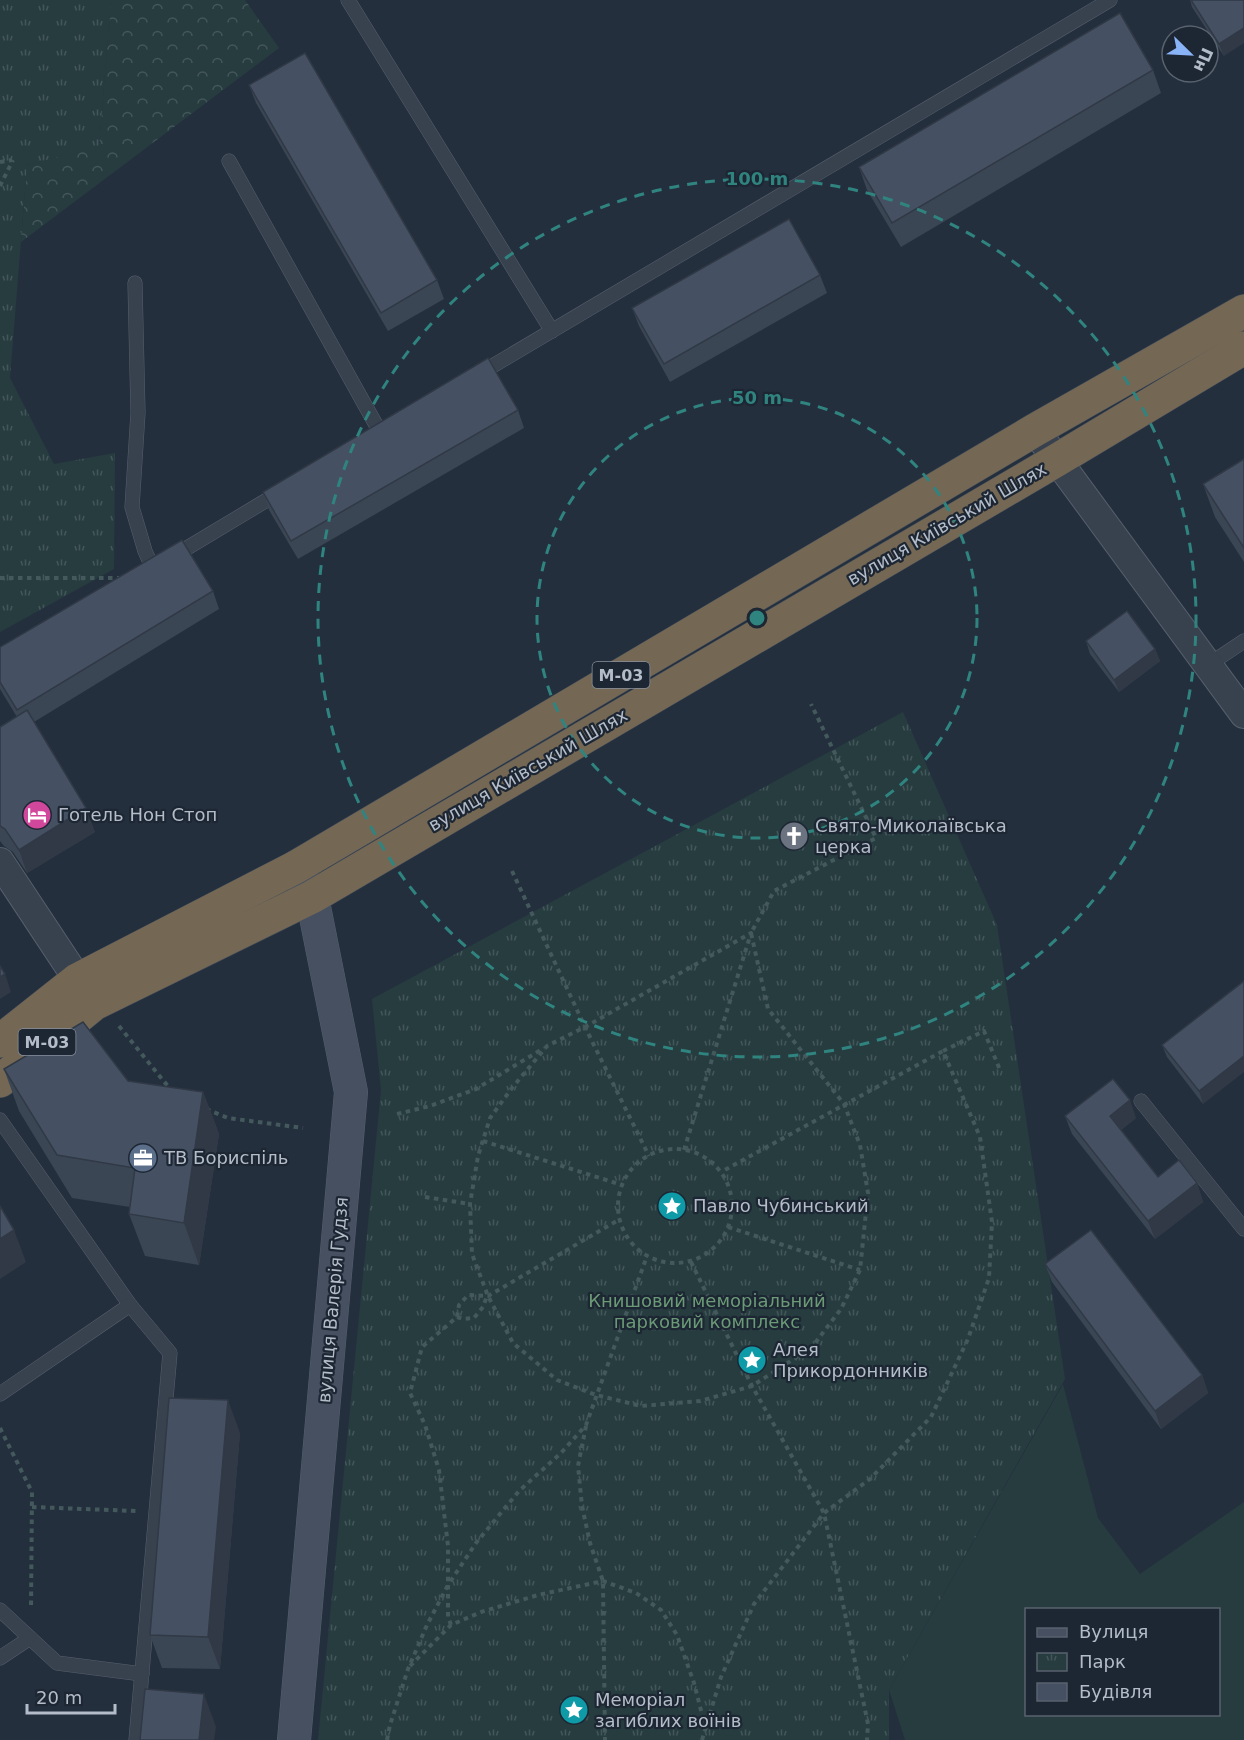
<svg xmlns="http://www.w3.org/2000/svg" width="1244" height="1740" font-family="'DejaVu Sans',sans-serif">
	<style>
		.grass { fill: #263c3f; fill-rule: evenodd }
		.forest { fill: url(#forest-crowns) }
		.park { fill: url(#park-tufts) }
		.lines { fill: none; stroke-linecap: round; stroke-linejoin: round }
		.lane-casing { stroke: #565f6c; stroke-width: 15 }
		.street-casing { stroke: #565f6c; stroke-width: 30 }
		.secondary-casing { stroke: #565f6c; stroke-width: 34 }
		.highway-casing { stroke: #434c59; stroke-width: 34 }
		.path { stroke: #44595c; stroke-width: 4; stroke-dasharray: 4.5 4.5; stroke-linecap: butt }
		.lane { stroke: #38414e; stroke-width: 14 }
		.street { stroke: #38414e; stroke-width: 28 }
		.secondary { stroke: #465061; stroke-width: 33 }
		.highway { stroke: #746855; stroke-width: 33 }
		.wall { fill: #3b4654 }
		.shaded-wall { fill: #303945 }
		.building { fill: #455162; stroke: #303945; stroke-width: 1.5 }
		.ring { fill: none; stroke: #308480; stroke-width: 3; stroke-dasharray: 10 8 }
		.labels { text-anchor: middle; stroke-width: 4.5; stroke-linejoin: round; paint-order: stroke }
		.shield { fill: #1d2633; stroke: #878f9c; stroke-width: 1.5 }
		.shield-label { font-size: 16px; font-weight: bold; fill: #b4bcc9 }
		.street-label { font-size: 18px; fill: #b4bcc9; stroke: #1d2633 }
		.poi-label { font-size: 18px; fill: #b4bcc9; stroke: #1d2633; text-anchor: start }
		.park-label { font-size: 18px; fill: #6b9a76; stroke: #1d2633 }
		.centre { fill: #308480; stroke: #1d2633; stroke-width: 3 }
		.ring-label { font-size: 18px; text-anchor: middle; font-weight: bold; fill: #308480; stroke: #1d2633; stroke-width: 4.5; stroke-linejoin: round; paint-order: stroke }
	</style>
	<defs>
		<pattern id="forest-crowns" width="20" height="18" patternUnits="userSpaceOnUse" patternTransform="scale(1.5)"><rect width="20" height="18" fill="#263c3f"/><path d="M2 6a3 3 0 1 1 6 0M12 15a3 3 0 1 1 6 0" fill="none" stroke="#435659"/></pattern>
		<pattern id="park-tufts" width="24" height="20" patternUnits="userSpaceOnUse" patternTransform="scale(1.5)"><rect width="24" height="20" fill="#263c3f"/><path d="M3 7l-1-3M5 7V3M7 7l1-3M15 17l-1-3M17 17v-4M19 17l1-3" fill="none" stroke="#435659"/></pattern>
	</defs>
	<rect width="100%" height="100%" fill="#242f3e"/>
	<path class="grass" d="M 1063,1384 L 1098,1518 L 1140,1574 L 1244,1502 L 1244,1740 L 905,1740 L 889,1690 ZM 1026,1610 L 1218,1610 L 1218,1714 L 1026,1714 Z"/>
	<path class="forest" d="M 111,0 L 245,0 L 279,48 L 21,242 L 27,165 L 99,145 Z"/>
	<g class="park">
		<path d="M 0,0 L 111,0 L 99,146 L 27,165 L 10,378 L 54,464 L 115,453 L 114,569 L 0,632 Z"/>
		<path d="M 903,712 L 997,925 L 1065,1379 L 889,1690 L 889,1740 L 318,1740 L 381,1090 L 372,999 Z"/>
	</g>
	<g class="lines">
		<g class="lane-casing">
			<g id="lane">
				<path d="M 348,0 L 552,331"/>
				<path d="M 229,161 L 380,432"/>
				<path d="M 135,283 L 138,413 L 132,507 L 145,551 L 153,569"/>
				<path d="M 479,374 L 1110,0"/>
				<path d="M 172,557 L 282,491"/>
				<path d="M 1208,665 L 1244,641"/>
				<path d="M 1141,1101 L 1244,1229"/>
				<path d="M 0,1120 L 130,1305 L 170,1353 L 136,1740"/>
				<path d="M 0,1394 L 130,1305"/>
				<path d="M 0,1610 L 57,1663 L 142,1674"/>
				<path d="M 0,1658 L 30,1638"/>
			</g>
		</g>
		<g class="street-casing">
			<g id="street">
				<path d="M 1035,430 L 1244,714"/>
				<path d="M 0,862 L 90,998"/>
			</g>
		</g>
		<g class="secondary-casing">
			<path id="secondary" d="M 294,1740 L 351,1092 L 312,897 L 296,867"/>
		</g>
		<g class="highway-casing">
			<g id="highway">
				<path d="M 0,1041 L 77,980 L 296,867 L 1035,430 L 1244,311"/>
				<path d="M 0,1081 L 94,1004 L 312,897 L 1057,460 L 1244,348"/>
			</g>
		</g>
		<g class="path">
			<path d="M 0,162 L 12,160"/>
			<path d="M 0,186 L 13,160"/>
			<path d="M 0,578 L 119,578"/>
			<path d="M 512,871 L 585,1027 L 649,1156"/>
			<path d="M 119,1026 L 171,1090"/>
			<path d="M 943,1051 L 984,1031 L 1000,1070"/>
			<path d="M 206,1109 L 228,1118 L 303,1128"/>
			<path d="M 397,1114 L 430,1106 L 476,1089 L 544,1048"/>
			<path d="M 483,1141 L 622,1185"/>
			<circle cx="675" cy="1206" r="57"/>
			<path d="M 684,1150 L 751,933 L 585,1027 L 547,1046 L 512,1088 L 490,1118 L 478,1156 L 470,1204 L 472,1254 L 488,1296 L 513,1343 L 557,1380 L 596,1395 L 641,1406 L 700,1401 L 752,1386 L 812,1347 L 841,1309 L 860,1270 L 868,1193 L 860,1145 L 844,1104 L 768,1009 L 751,933 L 774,891 L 876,838 L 811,704"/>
			<path d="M 425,1197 L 470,1204"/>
			<path d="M 728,1227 L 860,1270"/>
			<path d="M 691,1262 L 752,1386 L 824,1513 L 868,1724 L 867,1740"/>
			<path d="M 457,1317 L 463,1319 L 474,1318 L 483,1307 L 487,1296"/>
			<path d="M 586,1426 L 578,1466 L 582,1506 L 590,1543 L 603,1581 L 605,1740"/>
			<path d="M 0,1428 L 32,1492 L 31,1608"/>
			<path d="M 32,1507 L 136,1511"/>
			<path d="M 451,1625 L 448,1617 L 448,1585 L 476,1543 L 519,1491 L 561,1453 L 586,1425 L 647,1256"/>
			<path d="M 410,1666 L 451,1625 L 481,1612 L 538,1595 L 603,1581 L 636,1593 L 661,1610 L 677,1635 L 694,1683 L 705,1726"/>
			<path d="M 387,1740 L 390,1725 L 408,1669 L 427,1625 L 448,1585 L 448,1546 L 439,1470 L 425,1425 L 410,1393 L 422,1347 L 457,1317 L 459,1305 L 468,1295 L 488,1296 L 620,1219"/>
			<path d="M 702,1740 L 721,1677 L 754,1604 L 824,1513 L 870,1479 L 931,1417 L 968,1339 L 989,1278 L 992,1222 L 980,1137 L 943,1051 L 721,1172"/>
		</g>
		<use href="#lane" class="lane"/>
		<use href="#street" class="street"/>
		<use href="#secondary" class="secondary"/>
		<use href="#highway" class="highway"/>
	</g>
	<g class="wall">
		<path d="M 1190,0 L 1244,0 L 1224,56 L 1192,7 Z"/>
		<path d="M 1153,70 L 1161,93 L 901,247 L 867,190 L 859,167 Z"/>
		<path d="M 249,85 L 437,280 L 444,299 L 388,331 L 256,103 Z"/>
		<path d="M 820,275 L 827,293 L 670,382 L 639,326 L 632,308 Z"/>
		<path d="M 518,410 L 524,428 L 298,559 L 269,510 L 263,492 Z"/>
		<path d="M 1244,459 L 1244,562 L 1215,517 L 1203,484 Z"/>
		<path d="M 213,591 L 219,609 L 34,722 L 95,832 L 27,873 L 13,852 L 4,846 L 0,841 L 0,727 L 17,717 L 0,689 L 0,647 Z"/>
		<path d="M 1086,641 L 1155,649 L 1160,661 L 1119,692 L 1090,654 Z"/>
		<path d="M 1244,981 L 1203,1104 L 1167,1057 L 1162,1045 Z"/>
		<path d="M 4,1069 L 203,1092 L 219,1134 L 199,1265 L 145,1256 L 129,1214 L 130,1207 L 72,1198 L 19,1111 Z"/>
		<path d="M 1065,1116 L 1136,1118 L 1121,1130 L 1158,1177 L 1197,1183 L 1203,1202 L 1155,1239 L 1072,1134 Z"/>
		<path d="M 1045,1264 L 1202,1375 L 1208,1393 L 1161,1429 L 1052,1282 Z"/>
		<path d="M 240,1433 L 220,1669 L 162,1668 L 150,1635 Z"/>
	</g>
	<g class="shaded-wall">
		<path d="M 1244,28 L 1244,43 L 1224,56 L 1219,44 Z"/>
		<path d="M 1155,649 L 1160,661 L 1119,692 L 1114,680 Z"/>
		<path d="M 86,808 L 95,832 L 27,873 L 19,850 Z"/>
		<path d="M 5,974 L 11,992 L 0,999 L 0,977 Z"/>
		<path d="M 1244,1056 L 1244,1072 L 1203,1104 L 1199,1091 Z"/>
		<path d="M 203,1092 L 219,1134 L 199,1265 L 184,1223 Z"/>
		<path d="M 1130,1100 L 1136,1118 L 1116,1134 L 1110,1116 Z"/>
		<path d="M 1197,1183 L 1203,1202 L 1155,1239 L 1148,1221 Z"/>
		<path d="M 14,1230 L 26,1262 L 0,1279 L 0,1239 Z"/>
		<path d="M 1202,1375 L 1208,1393 L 1161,1429 L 1155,1411 Z"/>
		<path d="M 228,1400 L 240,1433 L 220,1669 L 208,1637 Z"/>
		<path d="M 204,1694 L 216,1727 L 214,1740 L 199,1740 Z"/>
	</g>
	<g class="building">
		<path d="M 1191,0 L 1244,0 L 1244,28 L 1219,44 Z"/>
		<path d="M 1120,13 L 1153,70 L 892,223 L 859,167 Z"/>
		<path d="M 305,53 L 437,280 L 381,313 L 249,85 Z"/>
		<path d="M 789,219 L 820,275 L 664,364 L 632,308 Z"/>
		<path d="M 488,358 L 518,410 L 291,541 L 263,492 Z"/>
		<path d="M 1244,459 L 1244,548 L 1203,484 Z"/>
		<path d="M 182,540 L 213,591 L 17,710 L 0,682 L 0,647 Z"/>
		<path d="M 1127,611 L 1155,649 L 1114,680 L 1086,641 Z"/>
		<path d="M 27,710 L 86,808 L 19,850 L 5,829 L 0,826 L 0,727 Z"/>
		<path d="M 0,966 L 5,974 L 0,977 Z"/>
		<path d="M 1244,981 L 1244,1056 L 1199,1091 L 1162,1045 Z"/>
		<path d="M 83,1022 L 128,1081 L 203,1092 L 184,1223 L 129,1214 L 135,1168 L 57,1155 L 4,1069 Z"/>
		<path d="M 1113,1079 L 1130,1100 L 1110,1116 L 1158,1177 L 1179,1160 L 1197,1183 L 1148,1221 L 1065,1116 Z"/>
		<path d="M 0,1206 L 14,1230 L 0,1239 Z"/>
		<path d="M 1091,1230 L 1202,1375 L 1155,1411 L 1045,1264 Z"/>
		<path d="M 169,1398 L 228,1400 L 208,1637 L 150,1635 Z"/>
		<path d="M 145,1689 L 204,1694 L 199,1740 L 140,1740 Z"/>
	</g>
	<g class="ring">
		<circle cx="757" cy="618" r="220"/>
		<circle cx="757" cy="618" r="439"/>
	</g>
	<defs>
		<g id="hotel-disc" transform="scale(1.5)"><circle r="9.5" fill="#d1479c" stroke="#1d2633"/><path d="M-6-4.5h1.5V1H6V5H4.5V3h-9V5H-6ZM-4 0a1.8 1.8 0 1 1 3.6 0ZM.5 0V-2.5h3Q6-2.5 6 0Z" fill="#fff"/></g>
		<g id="church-disc" transform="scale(1.5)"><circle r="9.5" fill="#6b7280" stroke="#1d2633"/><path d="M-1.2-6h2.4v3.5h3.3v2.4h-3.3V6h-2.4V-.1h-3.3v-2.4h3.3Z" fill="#fff"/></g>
		<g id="office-disc" transform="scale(1.5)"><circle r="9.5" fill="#5c6f8a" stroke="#1d2633"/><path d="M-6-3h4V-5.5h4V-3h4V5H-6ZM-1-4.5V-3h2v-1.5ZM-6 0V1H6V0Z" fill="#fff"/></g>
		<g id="sight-disc" transform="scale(1.5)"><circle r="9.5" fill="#0f9aa8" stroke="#1d2633"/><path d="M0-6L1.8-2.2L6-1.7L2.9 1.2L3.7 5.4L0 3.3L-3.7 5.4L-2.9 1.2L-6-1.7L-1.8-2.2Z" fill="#fff"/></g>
	</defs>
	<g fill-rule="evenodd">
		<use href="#hotel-disc" x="37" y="815"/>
		<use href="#church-disc" x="794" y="836"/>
		<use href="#office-disc" x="143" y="1158"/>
		<use href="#sight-disc" x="672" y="1206"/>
		<use href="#sight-disc" x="752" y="1360"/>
		<use href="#sight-disc" x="574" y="1710"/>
	</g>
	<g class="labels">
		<g class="shield">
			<rect x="592.5" y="662" width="57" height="26" rx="4.5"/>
			<rect x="18.5" y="1029" width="57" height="26" rx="4.5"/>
		</g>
		<g class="shield-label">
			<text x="621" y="681">М-03</text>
			<text x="47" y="1048">М-03</text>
		</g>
		<g class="street-label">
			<text transform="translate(947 524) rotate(-30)" y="6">вулиця Київський Шлях</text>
			<text transform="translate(528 770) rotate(-30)" y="6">вулиця Київський Шлях</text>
			<text transform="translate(333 1300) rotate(-85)" y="6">вулиця Валерія Гудзя</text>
		</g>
		<g class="poi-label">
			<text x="58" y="821">Готель Нон Стоп</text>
			<text x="815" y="832">Свято-Миколаївська<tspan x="815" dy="21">церка</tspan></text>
			<text x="164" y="1164">ТВ Бориспіль</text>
			<text x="693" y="1212">Павло Чубинський</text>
			<text x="773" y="1356">Алея<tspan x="773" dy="21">Прикордонників</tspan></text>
			<text x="595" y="1706">Меморіал<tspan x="595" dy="21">загиблих воїнів</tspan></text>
		</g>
		<g class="park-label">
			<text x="707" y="1307">Книшовий меморіальний<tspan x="707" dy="21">парковий комплекс</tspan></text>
		</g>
	</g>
	<circle cx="757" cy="618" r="9" class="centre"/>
	<g class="ring-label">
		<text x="757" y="185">100 m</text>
		<text x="757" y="404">50 m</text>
	</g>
	<rect x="1025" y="1608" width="195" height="108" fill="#1d2633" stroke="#59626f" stroke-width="1.5"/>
	<rect x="1037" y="1628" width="30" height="9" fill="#465061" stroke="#59626f" stroke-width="1.5"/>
	<text x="1079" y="1638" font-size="18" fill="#b4bcc9">Вулиця</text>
	<rect x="1037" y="1653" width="30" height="18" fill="url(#park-tufts)" stroke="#59626f" stroke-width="1.5"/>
	<text x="1079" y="1668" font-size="18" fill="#b4bcc9">Парк</text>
	<rect x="1037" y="1683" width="30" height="18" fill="#455162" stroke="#59626f" stroke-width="1.5"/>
	<text x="1079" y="1698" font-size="18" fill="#b4bcc9">Будівля</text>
	<g transform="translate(1190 54) rotate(114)"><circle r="28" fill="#1d2633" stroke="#59626f" stroke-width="1.5"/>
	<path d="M0-4.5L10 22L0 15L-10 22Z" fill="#8ab4f8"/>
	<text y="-9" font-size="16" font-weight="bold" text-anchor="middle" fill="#b4bcc9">Пн</text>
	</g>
	<path d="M27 1704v9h88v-9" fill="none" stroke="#b4bcc9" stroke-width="3"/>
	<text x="36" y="1704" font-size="18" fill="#b4bcc9" stroke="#1d2633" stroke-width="4.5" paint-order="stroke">20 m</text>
</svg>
